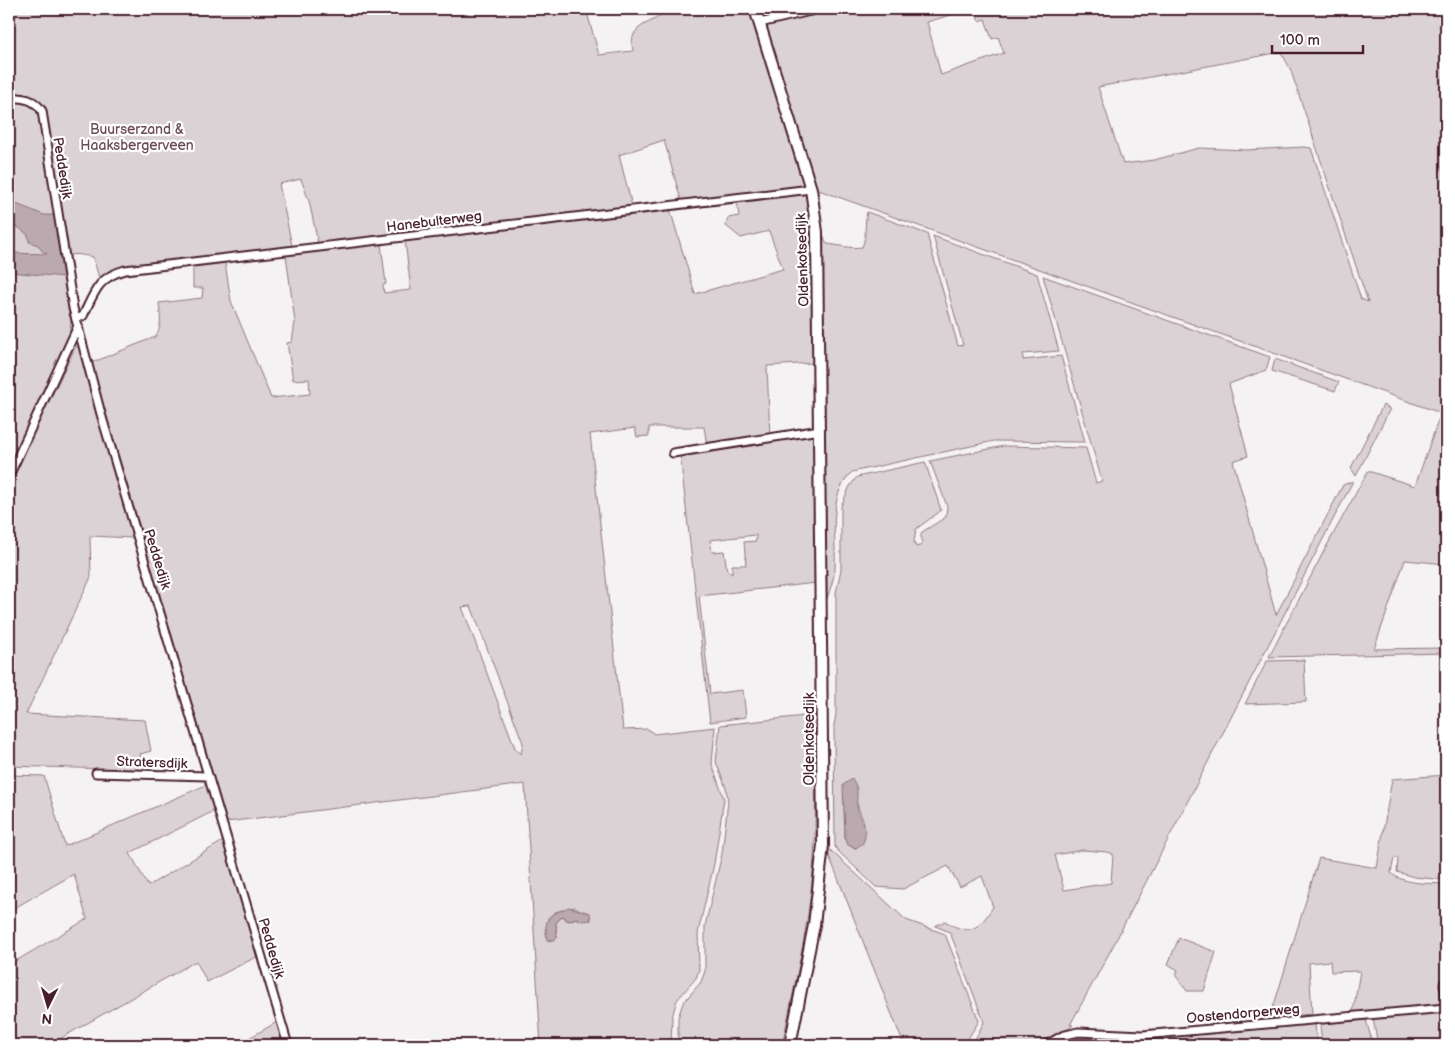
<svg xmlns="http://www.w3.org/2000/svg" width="1455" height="1054" font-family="'Balsamiq Sans',sans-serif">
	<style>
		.green { fill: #dbd2d5; stroke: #927880; fill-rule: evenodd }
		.water { fill: #baa9ae; stroke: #8d727a }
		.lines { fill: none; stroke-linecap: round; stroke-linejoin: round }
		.street-casing { stroke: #4a1f2b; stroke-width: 11 }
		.secondary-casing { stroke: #4a1f2b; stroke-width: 14 }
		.street { stroke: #fff; stroke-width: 7 }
		.secondary { stroke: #fff; stroke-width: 10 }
		.labels { text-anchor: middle; stroke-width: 4.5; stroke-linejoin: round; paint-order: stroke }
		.park-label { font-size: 14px; fill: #6e4c56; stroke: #fff }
		.street-label { font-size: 14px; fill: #4a1f2b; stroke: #fff }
	</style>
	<rect width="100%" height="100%" fill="#f4f2f2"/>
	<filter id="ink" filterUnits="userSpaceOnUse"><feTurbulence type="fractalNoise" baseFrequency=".02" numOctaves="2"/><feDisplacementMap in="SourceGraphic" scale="10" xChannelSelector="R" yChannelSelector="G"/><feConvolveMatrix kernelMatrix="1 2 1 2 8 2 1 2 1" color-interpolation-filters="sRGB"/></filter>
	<g filter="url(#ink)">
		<g class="green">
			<path d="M 9,9 L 586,9 L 599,55 L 633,51 C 627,21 654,27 666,9 L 809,9 L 755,24 L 806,185 L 681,200 L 664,140 L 619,155 L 632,206 L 318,243 L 309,201 L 301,179 L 279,184 L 292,246 L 118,268 L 109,271 L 99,278 L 93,257 C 81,255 73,252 61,258 L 69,315 L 71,319 L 69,343 L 9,468 Z"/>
			<path d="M 828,9 L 947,9 L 951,15 L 927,22 L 941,75 L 1004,53 L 998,37 L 992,39 L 985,19 L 979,21 L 974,9 L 1446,9 L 1446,415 L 816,189 L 764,25 ZM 1281,52 L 1290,68 L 1368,302 L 1361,299 L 1311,148 L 1304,147 L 1246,150 L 1199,148 L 1154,160 L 1123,164 L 1098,87 Z"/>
			<path d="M 805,194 L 810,216 L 811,238 L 813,363 L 767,366 L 770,437 L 707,446 L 704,427 L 649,427 L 649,436 L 637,437 L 635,428 L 590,434 L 623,730 L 648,729 L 654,734 L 715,727 L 712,764 L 724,799 L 714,864 L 698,933 L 699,970 L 696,978 L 677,1000 L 672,1017 L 671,1045 L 541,1045 L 525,784 L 227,822 L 91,363 L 155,337 C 163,328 160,315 159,303 L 202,298 L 203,288 L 193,288 L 193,267 L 225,263 L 231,301 L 271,398 L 310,394 L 309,379 L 293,380 L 287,343 L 292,342 L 295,322 L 286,255 L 381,244 L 386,284 L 383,285 L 384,293 L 411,290 L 405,241 L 670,209 L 695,294 L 783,269 L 769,231 L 741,238 L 726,226 L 728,218 L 739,216 L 737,202 ZM 471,606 L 523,743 L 521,754 L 515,748 L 462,607 ZM 575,907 L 582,911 L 591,920 L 576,918 L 570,921 L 566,920 L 563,916 L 561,917 L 556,923 L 557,938 L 549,941 L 545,932 L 548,918 L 555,912 Z"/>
			<path d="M 867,212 L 927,234 L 958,346 L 963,345 L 933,236 L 1037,274 L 1059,351 L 1023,354 L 1023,360 L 1061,356 L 1085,442 L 994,441 L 852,472 C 826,497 837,537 835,569 C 834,579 830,589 827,599 L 822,232 L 827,244 C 839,245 850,249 862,247 C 867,236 864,224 867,212 Z"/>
			<path d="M 1043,276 L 1270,357 L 1266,370 L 1229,384 L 1248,456 L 1233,461 L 1276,615 L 1343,485 L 1353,481 L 1113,946 L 1070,1025 L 1073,1025 L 1070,1028 L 1059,1032 L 1037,1045 L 972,1045 L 984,1022 L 950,932 L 935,926 L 945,921 C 970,937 979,929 993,907 L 982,876 L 960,887 L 948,866 L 903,889 L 876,887 L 839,852 L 835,847 L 834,725 L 836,714 L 836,593 L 841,569 L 841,506 L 850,486 L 857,477 L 925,462 L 941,510 L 938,513 L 916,529 L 914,542 L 916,547 L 922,545 L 921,535 L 922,532 L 946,517 L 947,506 L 930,461 L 1004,446 L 1086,448 L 1096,483 L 1102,481 ZM 844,794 L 857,804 L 864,823 L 864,839 L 856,848 L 851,847 L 845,838 ZM 1083,850 L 1108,852 L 1113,854 L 1111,883 L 1064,890 L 1055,855 Z"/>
			<path d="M 77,346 L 79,347 L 83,361 L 134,538 L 90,536 L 91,577 L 26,714 L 145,720 L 151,751 L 140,754 L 144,770 L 9,766 L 9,484 L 75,348 Z"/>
			<path d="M 1275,359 L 1339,382 L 1335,391 L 1272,371 Z"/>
			<path d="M 1383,405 L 1390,409 L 1356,476 L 1351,468 Z"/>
			<path d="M 1439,418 L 1446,420 L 1446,564 L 1405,560 L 1374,649 L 1446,648 L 1446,653 L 1269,657 L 1324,551 L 1368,471 L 1415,486 Z"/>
			<path d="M 815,434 L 816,583 L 699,596 L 710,694 L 743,690 L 746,717 L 710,722 L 680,454 ZM 756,535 L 756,541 L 744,542 L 746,565 L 732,565 L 732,574 L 727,570 L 724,551 L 712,552 L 710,540 Z"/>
			<path d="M 1304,660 L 1306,702 L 1245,704 L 1267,661 Z"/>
			<path d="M 814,715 C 815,767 817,820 813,872 C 808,931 794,988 782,1045 L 678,1045 L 678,1018 L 683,1003 L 701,982 L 705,971 L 705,926 L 722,854 L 728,801 L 726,788 L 716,762 L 720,725 Z"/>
			<path d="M 9,775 L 44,776 L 65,846 L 206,785 L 214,811 L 130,853 L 148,886 L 223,841 L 258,956 L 207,982 L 196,961 L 49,1045 L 9,1045 L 9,965 L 87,919 L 74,874 L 9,911 Z"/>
			<path d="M 1446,775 L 1446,880 L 1414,877 L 1397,872 L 1398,858 L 1394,858 L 1391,873 C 1404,885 1430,883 1446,884 L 1446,975 C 1437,993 1446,990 1446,1005 L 1353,1012 L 1360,971 L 1331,972 L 1330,961 L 1309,963 L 1312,1014 L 1270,1018 L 1319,858 L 1377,868 L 1392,779 Z"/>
			<path d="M 828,848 L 906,920 L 945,934 L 979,1021 L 964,1045 L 904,1045 L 828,853 Z"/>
			<path d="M 1179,938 L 1216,952 L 1204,991 L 1187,991 L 1176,976 L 1178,970 L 1168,964 Z"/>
			<path d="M 1446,1012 L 1446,1045 L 1378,1045 L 1373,1019 Z"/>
			<path d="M 1366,1020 L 1373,1045 L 1322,1045 L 1320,1024 Z"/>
			<path d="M 277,1022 L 284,1045 L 237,1045 Z"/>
			<path d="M 1315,1024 L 1317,1045 L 1057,1045 L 1065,1041 L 1076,1038 L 1149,1039 Z"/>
		</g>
		<g class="water">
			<path d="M 9,201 L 44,215 L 54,215 L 64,277 L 9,272 L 9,253 L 47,254 L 42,251 L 38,245 L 29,242 L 28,235 L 18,227 L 9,227 Z"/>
			<path d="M 852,779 C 860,790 856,793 857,805 C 858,819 870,828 863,843 L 856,848 L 848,845 L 845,838 L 843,785 Z"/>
			<path d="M 569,907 L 590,913 L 591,920 L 582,921 L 576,918 L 568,921 L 564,916 L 561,917 L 556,923 L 557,938 L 554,940 L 547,940 C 543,917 550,915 569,907 Z"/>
		</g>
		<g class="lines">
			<g class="street-casing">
				<g id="street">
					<path d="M 760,23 L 819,9"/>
					<path d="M 9,97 C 22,98 34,98 42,111 L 73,308 L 101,414 L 288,1045"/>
					<path d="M 76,319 L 83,316 C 94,293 98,277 125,270 L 811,189"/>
					<path d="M 673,453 L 820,430"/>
					<path d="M 9,476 L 78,326"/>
					<path d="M 96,773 L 208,776"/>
					<path d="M 1446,981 L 1444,984 L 1446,996"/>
					<path d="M 1046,1045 L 1062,1036 L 1078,1032 L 1143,1035 L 1446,1008"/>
				</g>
			</g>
			<g class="secondary-casing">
				<path id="secondary" d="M 755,9 L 811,189 L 817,232 L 823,845 L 814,925 L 790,1045"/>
			</g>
			<use href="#street" class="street"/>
			<use href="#secondary" class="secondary"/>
		</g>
	</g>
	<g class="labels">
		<g class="park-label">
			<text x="137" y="134">Buurserzand &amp;<tspan x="137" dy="16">Haaksbergerveen</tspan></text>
		</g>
		<g class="street-label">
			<text transform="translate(63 168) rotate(81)" y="5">Peddedijk</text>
			<text transform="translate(434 221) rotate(-7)" y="5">Hanebulterweg</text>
			<text transform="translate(802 260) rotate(-92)" y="5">Oldenkotsedijk</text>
			<text transform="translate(158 559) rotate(73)" y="5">Peddedijk</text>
			<text transform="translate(809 739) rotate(-90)" y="5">Oldenkotsedijk</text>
			<text transform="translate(152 762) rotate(2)" y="5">Stratersdijk</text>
			<text transform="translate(272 948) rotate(74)" y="5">Peddedijk</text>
			<text transform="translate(1243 1013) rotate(-5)" y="5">Oostendorperweg</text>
		</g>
	</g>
	<rect width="1455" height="1054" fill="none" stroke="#fff" stroke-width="30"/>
	<rect x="15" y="15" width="1425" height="1024" fill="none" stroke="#4a1f2b" stroke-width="2" filter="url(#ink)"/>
	<g transform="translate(48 1006) rotate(185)" stroke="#ffffff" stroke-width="4" paint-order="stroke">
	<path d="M0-4L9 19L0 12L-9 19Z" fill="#4a1f2b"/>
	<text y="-8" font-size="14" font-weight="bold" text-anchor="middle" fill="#4a1f2b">N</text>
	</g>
	<path d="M1272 45v8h91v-8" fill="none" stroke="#4a1f2b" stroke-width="2.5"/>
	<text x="1280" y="45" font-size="15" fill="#4a1f2b" stroke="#ffffff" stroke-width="4" paint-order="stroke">100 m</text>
</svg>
